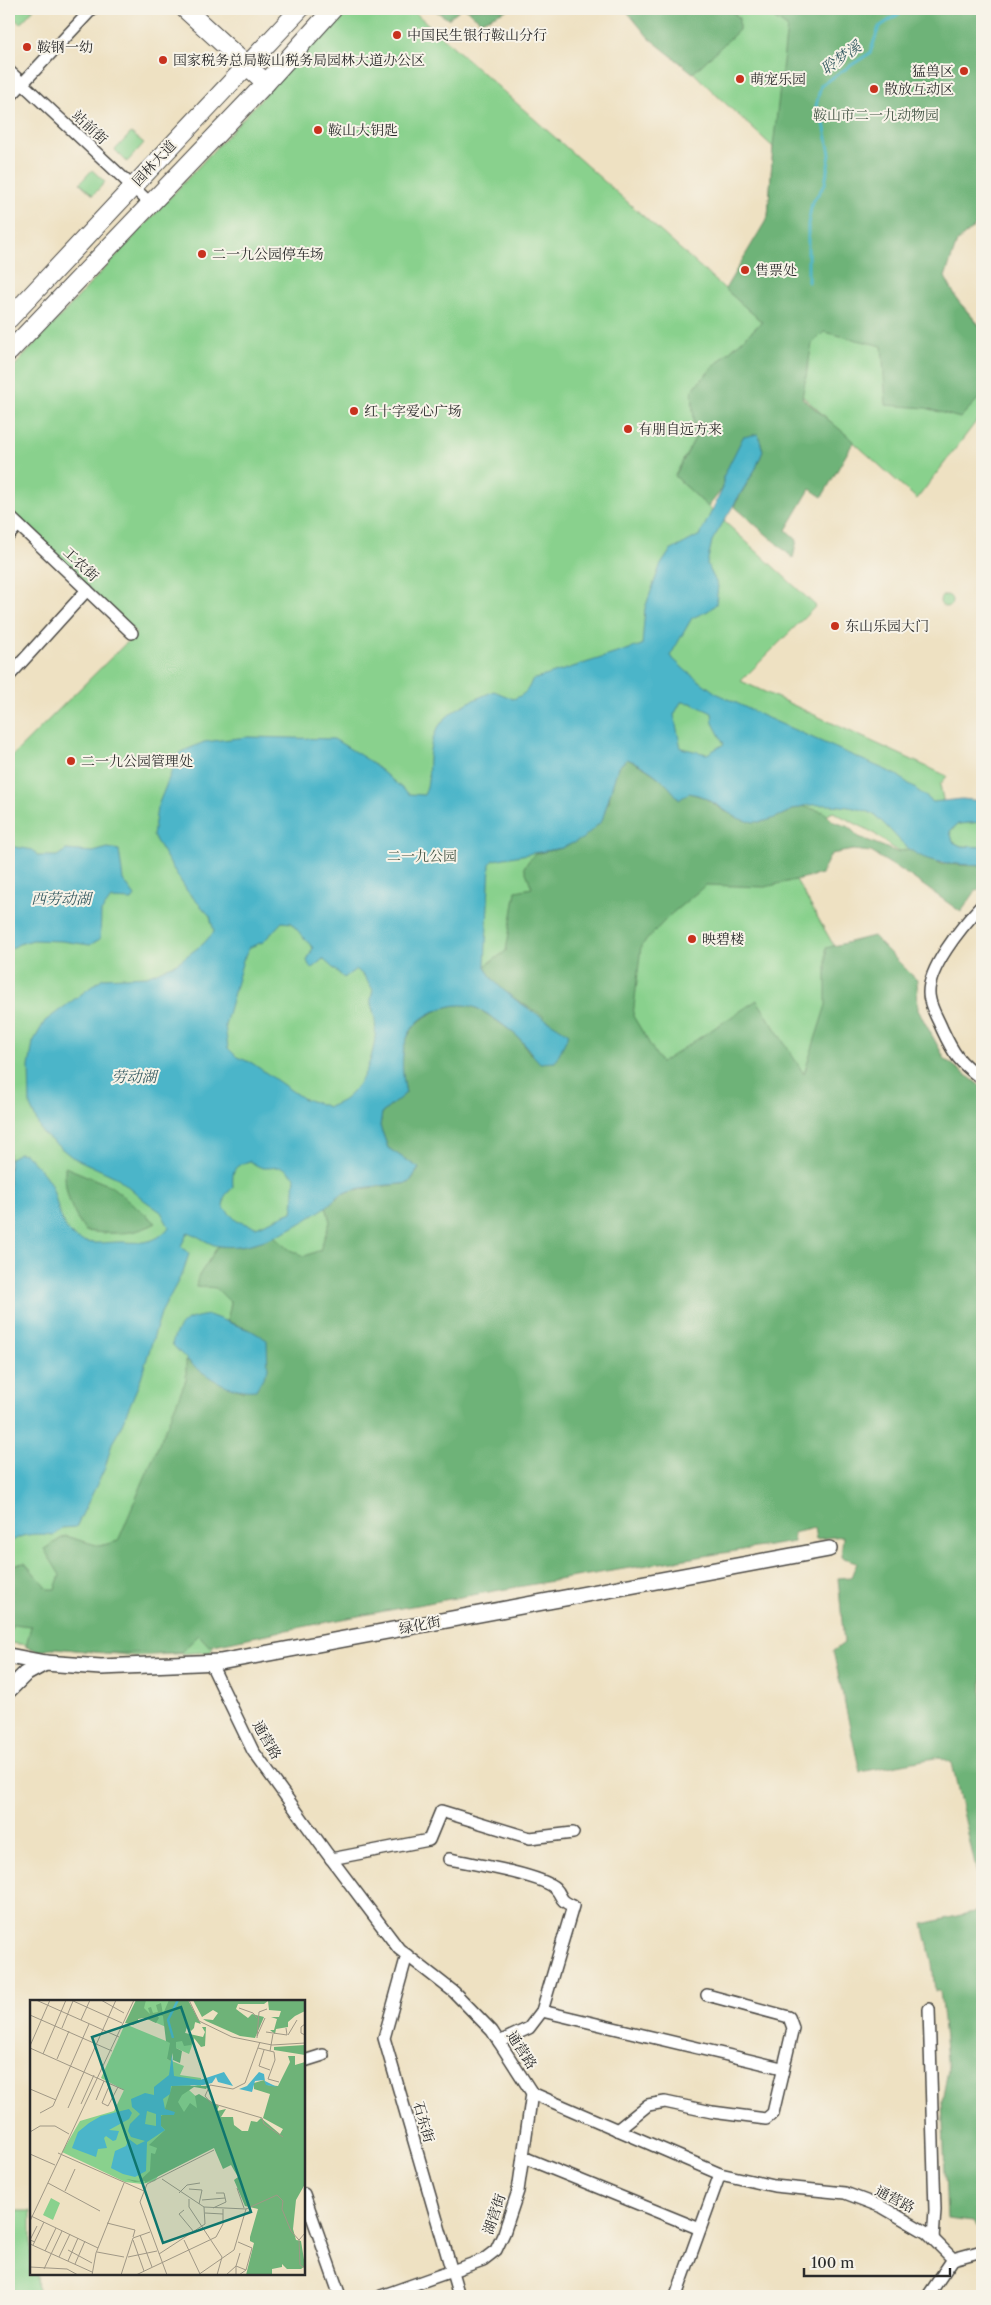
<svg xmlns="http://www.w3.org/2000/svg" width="991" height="2305" font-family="'Libre Caslon Text','Noto Serif SC',serif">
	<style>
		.green { fill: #89d18d; stroke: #5a7e5c }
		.forest { fill: #6eb378; stroke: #4c6f52 }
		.water { fill: #4bb5c9; stroke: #3b707a; fill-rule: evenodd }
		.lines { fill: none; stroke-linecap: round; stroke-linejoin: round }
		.stream { stroke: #4bb5c9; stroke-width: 3 }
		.street-casing { stroke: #484642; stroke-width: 14 }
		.secondary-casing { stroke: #484642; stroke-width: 18 }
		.primary-casing { stroke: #484642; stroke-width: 20 }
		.street { stroke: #fff; stroke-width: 11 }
		.secondary { stroke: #fff; stroke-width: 15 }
		.primary { stroke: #fff; stroke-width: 18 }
		.poi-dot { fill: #c8321e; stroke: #f7f3e8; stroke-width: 2 }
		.labels { text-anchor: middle; stroke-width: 4; stroke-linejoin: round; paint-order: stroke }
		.poi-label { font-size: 14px; fill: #2b2b2b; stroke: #f7f3e8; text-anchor: start }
		.park-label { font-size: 14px; fill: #425444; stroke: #f7f3e8 }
		.street-label { font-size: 14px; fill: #2b2b2b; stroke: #f7f3e8 }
		.water-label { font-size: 15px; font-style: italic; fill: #365b62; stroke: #f7f3e8 }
		.inset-river { fill: none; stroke: #4bb5c9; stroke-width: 2.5 }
		.inset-road { fill: none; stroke: #a09886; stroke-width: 1 }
		.view { fill: #0f766e; fill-opacity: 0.15; stroke: #0f766e; stroke-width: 2.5 }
		.inset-edge { fill: none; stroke: #2b2b2b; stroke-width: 2.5 }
	</style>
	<rect width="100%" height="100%" fill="#f7f3e8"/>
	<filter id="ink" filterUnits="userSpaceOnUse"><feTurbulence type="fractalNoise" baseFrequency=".02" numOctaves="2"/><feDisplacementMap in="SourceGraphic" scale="10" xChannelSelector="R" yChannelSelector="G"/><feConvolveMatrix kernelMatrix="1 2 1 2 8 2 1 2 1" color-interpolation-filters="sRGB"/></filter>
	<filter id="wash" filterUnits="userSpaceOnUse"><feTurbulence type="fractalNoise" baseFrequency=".0096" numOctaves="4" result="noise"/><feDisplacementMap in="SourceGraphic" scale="20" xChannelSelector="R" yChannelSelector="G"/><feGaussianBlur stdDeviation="1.12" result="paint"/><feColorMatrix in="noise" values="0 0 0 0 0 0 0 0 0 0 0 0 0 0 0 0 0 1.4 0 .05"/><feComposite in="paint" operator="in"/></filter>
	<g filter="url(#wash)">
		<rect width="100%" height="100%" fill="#eee1c2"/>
		<g class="green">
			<path d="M 9,9 L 34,9 L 20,24 L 9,13 Z"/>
			<path d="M 344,9 L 411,9 L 762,322 L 717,363 L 692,390 L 695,438 L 675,476 L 816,606 L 741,681 L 947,776 L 940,785 L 943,799 L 920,868 L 872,832 L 833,812 L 817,821 L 787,864 L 881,1028 L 304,1377 L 211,1652 L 136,1656 L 9,1643 L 9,759 L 136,633 L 9,512 L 9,372 Z"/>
			<path d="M 636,9 L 982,9 L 947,242 L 939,279 L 982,328 L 982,414 L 917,499 L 800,394 L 751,251 L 768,217 L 773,147 C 725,103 676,60 636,9 Z"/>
			<path d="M 131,133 L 144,143 L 127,162 L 115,150 Z"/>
			<path d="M 92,170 L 105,182 L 93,195 L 80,183 Z"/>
			<circle cx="946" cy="601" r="6"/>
			<path d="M 982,822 L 982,847 L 961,846 L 953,842 L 950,831 L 958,824 Z"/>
			<path d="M 9,2211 L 31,2211 L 31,2274 L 37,2274 L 38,2296 L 9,2296 Z"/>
		</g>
		<g class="forest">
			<path d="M 433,9 L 460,9 L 448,19 Z"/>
			<path d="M 466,9 L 509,9 L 481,21 Z"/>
			<path d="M 625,9 L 729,9 L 739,18 L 739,30 L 693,73 L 649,38 Z"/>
			<path d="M 760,9 L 790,9 L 813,15 L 815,9 L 982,9 L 982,220 L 957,242 L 945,277 L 958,301 L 982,329 L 982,395 L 960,418 L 926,408 L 886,405 L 882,346 L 824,332 L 812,344 L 802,398 L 854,441 L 822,497 L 810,489 L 786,530 L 797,540 L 793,558 L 734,506 L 756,468 L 763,451 L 758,434 L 723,477 L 723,488 L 708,507 L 675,476 L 695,438 L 692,390 L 717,363 L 762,322 L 725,289 L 768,217 L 773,147 L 787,27 Z"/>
			<path d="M 627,759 C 646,767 668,782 679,799 L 689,793 L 703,797 L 726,812 L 777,817 L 802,806 L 824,812 L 834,822 L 849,827 L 859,837 L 897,852 L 909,849 L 942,864 L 982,866 L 982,888 L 975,892 L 961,912 L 910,876 L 871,852 L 853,850 L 831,854 L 821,874 L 765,887 L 706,885 L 670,915 L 641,946 L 633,1016 L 661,1063 L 757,1000 L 804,1074 L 826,1005 L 826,948 L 873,936 L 917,980 L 918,1010 L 945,1059 L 982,1087 L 982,1896 L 952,1763 L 940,1757 L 860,1772 L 833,1651 L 844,1643 L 838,1578 L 851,1577 L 857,1562 L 841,1557 L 843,1536 L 816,1539 L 814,1528 L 793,1533 L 794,1542 C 598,1572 403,1605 209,1646 L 199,1635 L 180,1653 L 104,1653 L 56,1648 L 41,1651 L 26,1647 L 31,1626 L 13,1624 L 9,1633 L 9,1565 L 25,1563 L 48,1589 L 55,1589 L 60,1575 L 44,1549 L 65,1536 L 100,1546 L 118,1541 L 186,1380 L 186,1360 L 222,1383 L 243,1392 L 252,1331 L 227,1321 L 231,1303 L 216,1288 L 196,1286 L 198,1277 L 218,1246 L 241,1245 L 274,1236 L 290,1250 L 305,1256 L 320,1250 L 330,1222 L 326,1206 L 342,1194 L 353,1190 L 409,1183 L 419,1169 L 388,1148 L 380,1126 L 382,1113 L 406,1093 C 398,1056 400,1027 438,1010 C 446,1006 462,1003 471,1006 C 481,1009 512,1031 519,1038 C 523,1043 527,1049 530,1054 L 544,1016 C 521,1002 495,991 485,966 L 506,951 L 516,891 L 532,888 L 524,867 L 534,854 L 562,848 L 609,802 L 611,785 L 618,767 Z"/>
			<path d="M 65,1167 L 111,1186 L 156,1223 C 132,1236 112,1234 85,1231 C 71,1211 64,1192 65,1167 Z"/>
			<path d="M 982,1910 L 982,2234 L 973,2222 L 947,2219 L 942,2101 L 948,2070 L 940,1991 L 935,1991 L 932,1963 L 923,1924 Z"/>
		</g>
		<g class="water">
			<path d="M 758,434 L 763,451 L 756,468 L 712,541 L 707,564 L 718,586 L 716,604 L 708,611 L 692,618 L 670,656 L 686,671 L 716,693 L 763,716 L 897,775 L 933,802 L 962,799 L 982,801 L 982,822 L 958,824 L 950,831 L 953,842 L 961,846 L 982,847 L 982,866 C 956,863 928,866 907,847 C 896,838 883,820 871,813 C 857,806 815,802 800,807 C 786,812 770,823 754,822 C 733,821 721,805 703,797 C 699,795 693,794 689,793 L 679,800 C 668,782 646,766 627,759 L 618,767 L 602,821 L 582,839 L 562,848 L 493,860 L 490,864 L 485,966 C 497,995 543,1016 569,1034 L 555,1062 L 540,1063 C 532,1055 526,1045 518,1037 C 509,1029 482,1008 470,1006 C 458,1003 444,1007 433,1012 C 400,1027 399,1061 406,1093 L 382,1113 L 380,1126 L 388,1148 L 419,1168 L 409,1183 C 388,1186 364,1185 344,1193 C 337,1196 332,1202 326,1207 C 297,1227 256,1251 219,1246 C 209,1245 198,1235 188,1232 L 181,1246 L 189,1254 L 183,1272 L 161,1313 L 140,1381 L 119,1431 L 112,1443 L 105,1468 L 76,1527 L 62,1528 L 54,1535 C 39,1534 21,1532 9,1544 L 9,1159 L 19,1153 L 26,1154 C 35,1164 47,1175 52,1187 C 59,1204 58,1227 76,1238 C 91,1247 109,1241 125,1242 C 143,1243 157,1243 169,1227 L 161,1212 L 144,1200 L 118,1178 L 72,1157 L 42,1133 L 30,1106 L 29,1067 L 33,1042 L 45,1021 L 103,978 L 147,976 L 177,963 L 203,944 L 214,932 L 210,916 L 187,891 L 153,836 L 157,808 L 179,753 L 204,742 L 248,737 L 334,739 L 368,760 L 409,794 L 424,795 C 430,783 428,770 429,757 C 433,715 460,706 494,691 L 513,699 C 524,695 528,691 532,680 L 642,645 L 645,608 L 660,566 L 670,551 L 700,535 L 723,488 L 723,477 L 743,437 ZM 681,702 L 691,703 L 712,713 L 713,723 L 724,744 L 707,754 L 681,748 L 674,715 ZM 282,922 L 291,923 L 313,948 L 307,961 L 311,969 L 323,959 L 344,978 L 356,969 L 364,976 L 373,990 C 368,1007 373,1004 375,1020 C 378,1045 367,1081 346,1098 C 342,1102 335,1104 329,1107 L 302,1098 L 252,1063 L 237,1057 L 228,1048 L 225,1025 L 243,960 L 250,947 L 263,942 ZM 250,1161 C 254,1164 260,1168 265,1168 C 282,1168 280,1163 295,1177 C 293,1190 295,1199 292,1212 L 256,1227 L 237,1221 L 223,1207 L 225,1196 L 233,1187 C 232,1170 233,1166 250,1161 Z"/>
			<path d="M 9,846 L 33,850 L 38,856 L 57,856 L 66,850 L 93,852 L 108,848 L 119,850 L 123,880 L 135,896 L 132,900 L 111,899 L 101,912 L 100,939 L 90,945 L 62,941 L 33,940 L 19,944 L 9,950 Z"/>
			<path d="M 209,1315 L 252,1331 L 267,1340 L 268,1369 L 256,1390 C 224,1394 192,1367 172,1344 C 178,1321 188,1318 209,1315 Z"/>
		</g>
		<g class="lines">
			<path class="stream" d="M 808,282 L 808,224 L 812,203 L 825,184 L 830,154 L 824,123 L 816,106 L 821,85 L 870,53 L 879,27 L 906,9"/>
		</g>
	</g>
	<g filter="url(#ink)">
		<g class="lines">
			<g class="street-casing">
				<g id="street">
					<path d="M 9,71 L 151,204"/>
					<path d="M 9,98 L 92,9"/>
					<path d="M 9,516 L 132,633"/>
					<path d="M 9,535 L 18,525"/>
					<path d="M 9,676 L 87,590"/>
					<path d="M 982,905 C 964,924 922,973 930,1000 C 932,1010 938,1019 942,1029 C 954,1055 959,1062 982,1079"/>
					<path d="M 210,1662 L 253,1751 L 326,1852 L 399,1949 L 454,1992 L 492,2031 L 532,2093 L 720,2174 L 774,2186 L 845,2193 L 882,2207 L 927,2233 L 953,2259"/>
					<path d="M 331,1859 L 429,1840 L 441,1811 L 530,1838 L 573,1833"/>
					<path d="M 449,1859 C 470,1863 541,1875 555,1888 C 564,1897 557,1899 573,1906 L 542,2011 L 529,2028 L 499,2042"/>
					<path d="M 407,1955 L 384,2038 L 459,2296"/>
					<path d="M 929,2009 L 935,2210 L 933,2239"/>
					<path d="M 542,2011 L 782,2068"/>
					<path d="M 304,2061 L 323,2055"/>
					<path d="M 617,2130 L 648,2105 L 665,2102 L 712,2112 L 766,2119 L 773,2113 L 793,2028 L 789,2017 L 707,1995"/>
					<path d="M 523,2157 L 700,2229"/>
					<path d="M 304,2194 L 340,2296"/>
					<path d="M 953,2259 L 982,2251"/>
					<path d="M 381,2296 L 483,2260 L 496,2250 L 504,2233 L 518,2191 L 532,2093"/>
					<path d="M 676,2296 L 720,2174"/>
					<path d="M 928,2296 L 953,2259"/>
				</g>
			</g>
			<g class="secondary-casing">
				<g id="secondary">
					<path d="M 9,1656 L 45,1663 L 101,1667 L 220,1662 L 829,1549"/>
					<path d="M 9,1690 L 25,1674 L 45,1663"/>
				</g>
			</g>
			<g class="primary-casing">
				<g id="primary">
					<path d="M 185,9 L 266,83"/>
					<path d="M 9,319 L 300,9"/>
					<path d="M 9,352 L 266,83 L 333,9"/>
				</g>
			</g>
			<use href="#street" class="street"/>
			<use href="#secondary" class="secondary"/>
			<use href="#primary" class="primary"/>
		</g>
	</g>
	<g class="poi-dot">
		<circle cx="397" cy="35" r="5"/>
		<circle cx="27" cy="47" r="5"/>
		<circle cx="163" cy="60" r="5"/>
		<circle cx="964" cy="71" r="5"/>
		<circle cx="740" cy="79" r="5"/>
		<circle cx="874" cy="89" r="5"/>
		<circle cx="318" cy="130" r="5"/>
		<circle cx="202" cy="254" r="5"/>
		<circle cx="745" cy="270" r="5"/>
		<circle cx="354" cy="411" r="5"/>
		<circle cx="628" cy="429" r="5"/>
		<circle cx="835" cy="626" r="5"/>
		<circle cx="71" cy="761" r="5"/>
		<circle cx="692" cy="939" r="5"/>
	</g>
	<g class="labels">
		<g class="poi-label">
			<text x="407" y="40">中国民生银行鞍山分行</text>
			<text x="37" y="52">鞍钢一幼</text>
			<text x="173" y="65">国家税务总局鞍山税务局园林大道办公区</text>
			<text x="954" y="76" text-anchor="end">猛兽区</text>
			<text x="750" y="84">萌宠乐园</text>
			<text x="884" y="94">散放互动区</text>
			<text x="328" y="135">鞍山大钥匙</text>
			<text x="212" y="259">二一九公园停车场</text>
			<text x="755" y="275">售票处</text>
			<text x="364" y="416">红十字爱心广场</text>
			<text x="638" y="434">有朋自远方来</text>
			<text x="845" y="631">东山乐园大门</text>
			<text x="81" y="766">二一九公园管理处</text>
			<text x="702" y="944">映碧楼</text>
		</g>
		<g class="park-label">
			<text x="876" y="120">鞍山市二一九动物园</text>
			<text x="422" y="861">二一九公园</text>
		</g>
		<g class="street-label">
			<text transform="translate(90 127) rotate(43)" y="5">站前街</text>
			<text transform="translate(154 163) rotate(-47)" y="5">园林大道</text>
			<text transform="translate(81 564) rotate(43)" y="5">工农街</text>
			<text transform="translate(420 1625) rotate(-11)" y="5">绿化街</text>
			<text transform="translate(267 1740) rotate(60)" y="5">通营路</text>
			<text transform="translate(522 2050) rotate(57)" y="5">通营路</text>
			<text transform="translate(424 2122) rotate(74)" y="5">石东街</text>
			<text transform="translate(895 2199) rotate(27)" y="5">通营路</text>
			<text transform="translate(494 2214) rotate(-71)" y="5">湖营街</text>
		</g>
		<g class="water-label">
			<text transform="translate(841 58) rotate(-35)" y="5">聆梦溪</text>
			<text x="61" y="904">西劳动湖</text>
			<text x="134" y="1082">劳动湖</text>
		</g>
	</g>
	<g transform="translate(30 2000)">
		<rect width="275" height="275" fill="#eee1c2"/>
		<path d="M 115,0 L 156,0 L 161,16 L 167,20 L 162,27 L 157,25 L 155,33 L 165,37 L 159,54 L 146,48 L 137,59 L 154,66 L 150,75 L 171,78 L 171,87 L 161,84 L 159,90 L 172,102 L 125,181 L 112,184 L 95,182 L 32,152 L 50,121 L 84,111 L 94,90 L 71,78 L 95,24 L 136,41 L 136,27 L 122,21 L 114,11 L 112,6 ZM 21,198 L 30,203 L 23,220 L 13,215 Z" fill="#89d18d"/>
		<path d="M 106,0 L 116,0 L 114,8 L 120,14 L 118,8 L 121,7 L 123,13 L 128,12 L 126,5 L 131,3 L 133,14 L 139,0 L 158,0 L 171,24 L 165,22 L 164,28 L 161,31 L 157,27 L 155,33 L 173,37 L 175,32 L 172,27 L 176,27 L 175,46 L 171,47 L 164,38 L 161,45 L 154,46 L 152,41 L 146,42 L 146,48 L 152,51 L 150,63 L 143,60 L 143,53 L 141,61 L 137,59 L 140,43 L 136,41 L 133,16 L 126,14 L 129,18 L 126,23 L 115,18 L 108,19 L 109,22 L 103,25 L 95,23 ZM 163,0 L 275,0 L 275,11 L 265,16 L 258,22 L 258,27 L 246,29 L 245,34 L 240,30 L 244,30 L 247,19 L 241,17 L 249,17 L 251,11 L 239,10 L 238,1 L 234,4 L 208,4 L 206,9 L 218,18 L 222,14 L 234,17 L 225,38 L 210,36 L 176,21 L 173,19 L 183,20 L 188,13 L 183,10 L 172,17 ZM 275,45 L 275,55 L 244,50 L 244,47 ZM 258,56 L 265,56 L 265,65 L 275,62 L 275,184 L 266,200 L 263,229 L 266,240 L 271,241 L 275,266 L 271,269 L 257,269 L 252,264 L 252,267 L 242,269 L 242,275 L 216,275 L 224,243 L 220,241 L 220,237 L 228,209 L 215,206 L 204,180 L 208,177 L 201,165 L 193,169 L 184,148 L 115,183 L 115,181 L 105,182 L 96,179 L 109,181 L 120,171 L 121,153 L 125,154 L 127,148 L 119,145 L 135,130 L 131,126 L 130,117 L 135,113 L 140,114 L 135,109 L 142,86 L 178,86 L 176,89 L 164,87 L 152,95 L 148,102 L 154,112 L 160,103 L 167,108 L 165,96 L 169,94 L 189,106 L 187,111 L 196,109 L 191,117 L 203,117 L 204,125 L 212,131 L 218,131 L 221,121 L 227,122 L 231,118 L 250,134 L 253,129 L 233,118 L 240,94 L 224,89 L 224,83 L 234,80 L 237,85 L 248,86 L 260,62 Z" fill="#6eb378"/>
		<path d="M 142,54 L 144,76 L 170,80 L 194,72 L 203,86 L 188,82 L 186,77 L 182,83 L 173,85 L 141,86 L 140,94 L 133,99 L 135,109 L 145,112 L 144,115 L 131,115 L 131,126 L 135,130 L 117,142 L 116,171 L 105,177 L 93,174 L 81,168 L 85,151 L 96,146 L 99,139 L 107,145 L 115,141 L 101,137 L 98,131 L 100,124 L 110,114 L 102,107 L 101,99 L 115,93 L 124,95 L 124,87 L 139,75 ZM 117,111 L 126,114 L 126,126 L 115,124 ZM 229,72 L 234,74 L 235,81 L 247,87 L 236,85 L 234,80 L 225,81 L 222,92 L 209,89 L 217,86 ZM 99,109 L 102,113 L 99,119 L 79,130 L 89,131 L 86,140 L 83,141 L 76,136 L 74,138 L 77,148 L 68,149 L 66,157 L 42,148 L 48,132 L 59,123 L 71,116 Z" fill="#4bb5c9" fill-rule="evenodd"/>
		<path class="inset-river" d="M 143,38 L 138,20 L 148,0"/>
		<path class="inset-road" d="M 6,0 L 89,37M 41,0 L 92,23M 71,0 L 94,13M 159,0 L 169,21 L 202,37 L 242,45 L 275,43M 209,8 L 223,13 L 227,18M 0,15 L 82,51M 51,20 L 60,0M 275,24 L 271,27 L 271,33 L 275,35M 32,28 L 43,1M 236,32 L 257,35 L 256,28M 258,35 L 267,20M 227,36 L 235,18M 227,38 L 229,12 L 237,9M 230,42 L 215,83 L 203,89 L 180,85 L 175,96 L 181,103 L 232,118 L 234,124 L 253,137M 0,46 L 20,0M 0,48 L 94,90M 228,48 L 244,52 L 245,60 L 238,79 L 249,82M 234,50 L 229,66 L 240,70M 240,51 L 243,34M 13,54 L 36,0M 27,59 L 39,31M 80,84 L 72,103 L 78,106 L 88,87M 0,89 L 26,100M 66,100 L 74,81M 51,104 L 64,75M 38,108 L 86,0M 10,113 L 23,106 L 59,24M 0,132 L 10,126 L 25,126 L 39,134M 28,153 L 114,191M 0,154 L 25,165M 132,179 L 174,207 L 216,209M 18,183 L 70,211M 117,184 L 184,150M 117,184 L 110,202 L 137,275M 207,188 L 214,208M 159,189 L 172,190 L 169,204M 35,191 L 45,169M 149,193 L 157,185 L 170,183M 159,199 L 159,207 L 192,257 L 187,275M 172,200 L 195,198M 183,208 L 196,202 L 194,193 L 186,193M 216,209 L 247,195 L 253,201 L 252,209 L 261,231 L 269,240 L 275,233M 154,210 L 149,214 L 164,232M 175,213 L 193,214M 1,216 L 68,248M 0,221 L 104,0M 77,223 L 105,230 L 103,237M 110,235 L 122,267M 103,240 L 114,271M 154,240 L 170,274M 269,240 L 270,265 L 275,268M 5,242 L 0,240 L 7,226M 208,242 L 222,248 L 216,270M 0,244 L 62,272M 3,245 L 14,222M 38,250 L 62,263M 15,251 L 26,228M 67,252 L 94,257M 129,254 L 175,224 L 174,207M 29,257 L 40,234M 98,257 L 127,251M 38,261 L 48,238M 45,264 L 55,241M 0,267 L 37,269 L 48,275M 14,269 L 32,231M 62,275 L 66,253 L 94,183M 91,275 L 103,238 L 120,232M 106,275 L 186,237 L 193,224 L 193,209M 168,275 L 204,250 L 216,209M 196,275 L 206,266 L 210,253M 206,275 L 206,266 L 216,270 L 209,275"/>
		<path class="view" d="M 151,7 L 221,212 L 133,243 L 62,37 Z"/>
		<rect width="275" height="275" class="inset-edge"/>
	</g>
	<rect width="991" height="2305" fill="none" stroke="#f7f3e8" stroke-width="30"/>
	<path d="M804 2268v8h146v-8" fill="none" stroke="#2b2b2b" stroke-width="2.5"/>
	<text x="811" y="2268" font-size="15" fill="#2b2b2b" stroke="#f7f3e8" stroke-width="4" paint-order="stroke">100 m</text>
</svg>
